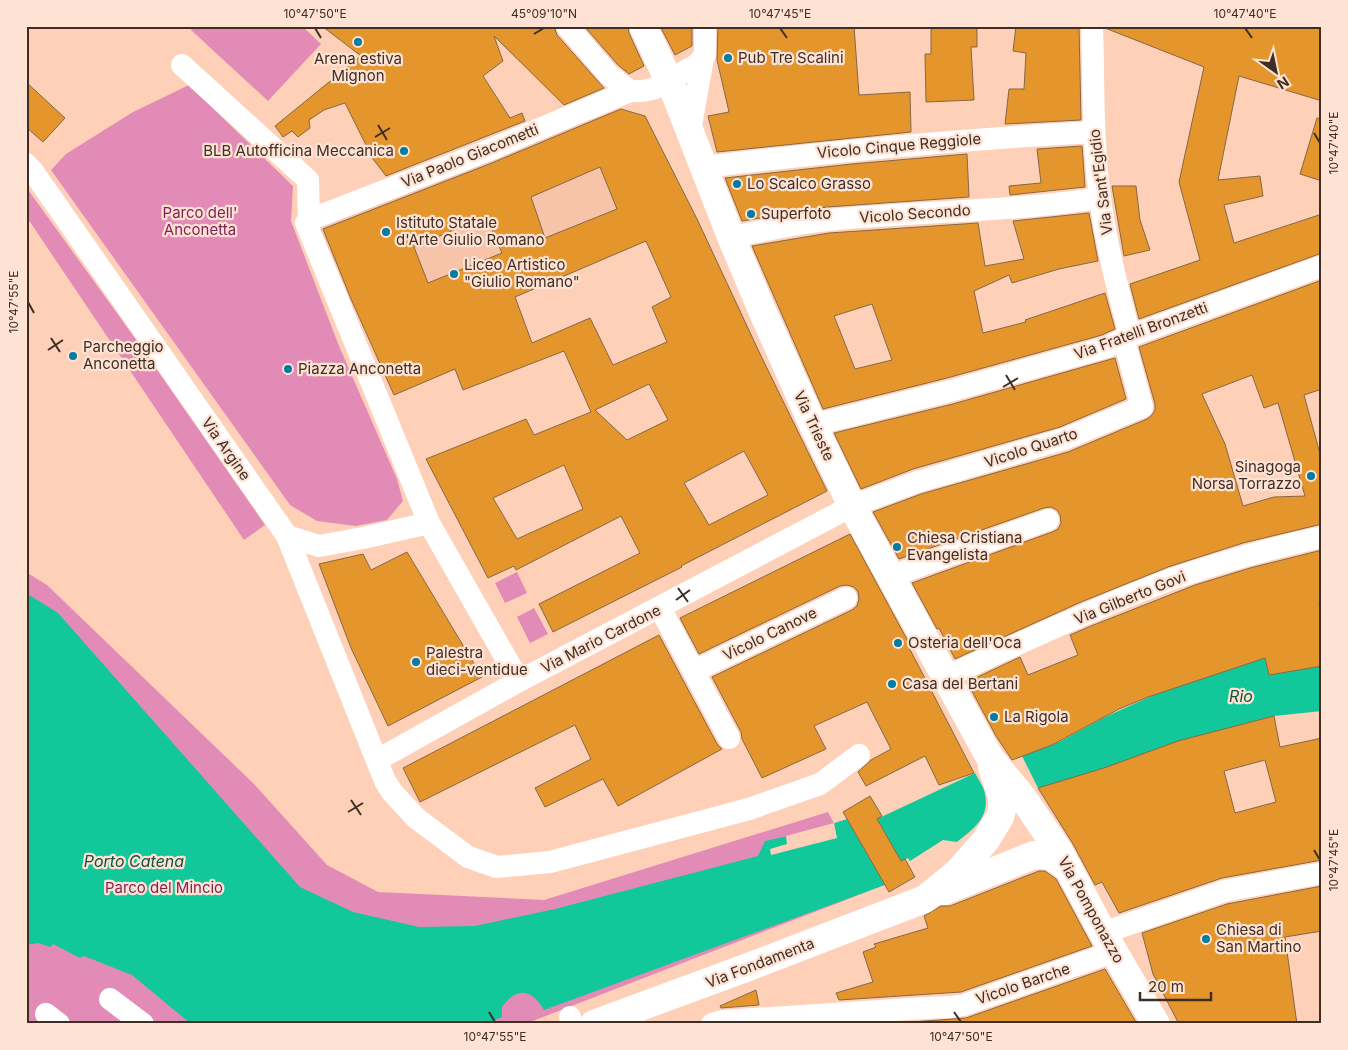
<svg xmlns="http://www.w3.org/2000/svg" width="1348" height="1050" font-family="Inter,sans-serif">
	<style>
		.built { fill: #f8c4a9 }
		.green { fill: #e28bb6 }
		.water { fill: #12c89b }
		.pier { fill: #fed0b8 }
		.building { fill: #e4962d; stroke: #856746; fill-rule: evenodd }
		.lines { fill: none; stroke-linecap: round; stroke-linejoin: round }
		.minor { stroke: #fff; stroke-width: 22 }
		.major { stroke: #fff; stroke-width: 28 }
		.ticks { fill: none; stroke: #3f2e24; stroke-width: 2 }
		.poi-dot { fill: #007ba2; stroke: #fee2d3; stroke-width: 2 }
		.labels { text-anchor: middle; stroke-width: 4.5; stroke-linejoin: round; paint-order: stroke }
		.poi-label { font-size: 15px; fill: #3f2e24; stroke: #fee2d3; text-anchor: start }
		.street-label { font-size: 15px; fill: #3f2e24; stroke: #fee2d3 }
		.park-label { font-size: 15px; fill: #7e1f57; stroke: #fee2d3 }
		.water-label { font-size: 16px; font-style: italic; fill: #11513e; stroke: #fee2d3 }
		.neatline { fill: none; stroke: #3f2e24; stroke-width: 2 }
		.ticks-label { font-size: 12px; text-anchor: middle; fill: #3f2e24 }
	</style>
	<rect width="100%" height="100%" fill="#fed0b8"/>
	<path class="built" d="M 619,109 L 645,116 L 697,219 L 377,355 L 318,226 Z"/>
	<g class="green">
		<path d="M 194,26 L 302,26 L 321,44 L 268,101 L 191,30 Z"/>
		<path d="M 189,85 L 293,186 L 291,221 L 339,346 L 397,479 L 403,501 L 387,520 L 356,526 L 317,521 L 290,505 L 51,170 L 66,154 L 133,112 Z"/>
		<path d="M 26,187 L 137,341 L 265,525 L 244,540 L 26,216 Z"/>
		<path d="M 26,572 L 47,585 L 254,784 L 327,865 L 378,892 L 544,900 L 828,812 L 869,891 L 525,1024 L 26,1024 Z"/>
		<path d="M 517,572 L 527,593 L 505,603 L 495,583 Z"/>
		<path d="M 534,608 L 548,634 L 530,643 L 517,617 Z"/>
	</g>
	<g class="water">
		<path d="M 26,593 L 58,613 L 300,887 L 353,912 L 419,927 L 475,926 L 555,909 L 758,856 L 765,841 L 807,832 L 847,819 L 885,885 L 544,1010 C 532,989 517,986 502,1007 L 502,1017 L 486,1024 L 191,1024 L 132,975 L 84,956 L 80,958 L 53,944 L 50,947 L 38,943 L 26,945 Z"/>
		<path d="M 1265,658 L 1269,675 L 1322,666 L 1322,711 L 1274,716 L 1179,741 L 1108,767 L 1038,788 L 1022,756 L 1059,742 L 1105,717 L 1156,694 Z"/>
		<path d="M 975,773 C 978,779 984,787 985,794 C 990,818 973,829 957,842 L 943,840 L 910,861 L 908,858 L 901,861 L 877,819 Z"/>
	</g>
	<path class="pier" d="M 834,823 L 837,838 L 771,855 L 770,849 L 787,844 L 786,836 Z"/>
	<g class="building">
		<path d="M 322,26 L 554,26 L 557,35 L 604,88 L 564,105 L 494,36 L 503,61 L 483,76 L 510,118 L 522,113 L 525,121 L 386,176 L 373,159 L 345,103 L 324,110 L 309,120 L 310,128 L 298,137 L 292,131 L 283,137 L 275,126 L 361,56 Z"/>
		<path d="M 584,26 L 628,26 L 629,33 L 644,66 L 629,74 L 618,65 Z"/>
		<path d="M 660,26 L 692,26 L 692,46 L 675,55 Z"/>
		<path d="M 718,26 L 854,26 L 859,95 L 910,92 L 911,132 L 717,152 L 708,116 L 729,112 L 717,60 Z"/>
		<path d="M 931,26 L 977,26 L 977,47 L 971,47 L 974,100 L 926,102 L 925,54 L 931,54 Z"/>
		<path d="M 1016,26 L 1079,26 L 1081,120 L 1005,124 L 1009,89 L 1024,89 L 1026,53 L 1013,51 Z"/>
		<path d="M 1105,26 L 1322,26 L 1322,101 L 1239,76 L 1218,180 L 1260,176 L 1263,196 L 1224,205 L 1234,243 L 1322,214 L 1322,253 L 1139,319 L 1130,284 L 1200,260 L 1179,182 L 1204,67 L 1105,28 Z"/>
		<path d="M 26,82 L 65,118 L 43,142 L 26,127 Z"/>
		<path d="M 621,109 L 645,116 L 697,219 L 761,356 L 827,491 L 681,566 L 682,567 L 553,632 L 539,604 L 640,553 L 621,516 L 516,570 L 514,566 L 488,578 L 426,459 L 526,419 L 534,435 L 591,412 L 564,351 L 463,390 L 455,369 L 394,395 L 351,299 L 323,229 L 492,163 ZM 600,167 L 617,209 L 545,238 L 531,197 ZM 486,216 L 502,253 L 428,283 L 414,247 ZM 646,241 L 671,297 L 652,307 L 667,342 L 613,365 L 590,318 L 532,343 L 515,297 ZM 649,384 L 668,420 L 627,440 L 595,410 ZM 744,451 L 768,495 L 709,525 L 684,483 ZM 564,465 L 583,509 L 517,539 L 493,498 Z"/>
		<path d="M 1317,118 L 1322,119 L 1322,181 L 1300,174 Z"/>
		<path d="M 1082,146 L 1085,187 L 1010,195 L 1009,186 L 1041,183 L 1037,149 Z"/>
		<path d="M 967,154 L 969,197 L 827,207 L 742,221 L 725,178 L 852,164 Z"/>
		<path d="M 1112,186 L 1136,186 L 1140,220 L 1150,250 L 1124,256 Z"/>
		<path d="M 1089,213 L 1098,261 L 1059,269 L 1012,283 L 1009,275 L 974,291 L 983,333 L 1026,322 L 1025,320 L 1105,293 L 1115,329 L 1102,335 L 947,378 L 823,409 L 752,246 L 829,233 L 978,223 L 985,266 L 1024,259 L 1013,221 ZM 872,304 L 892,360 L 855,369 L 834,316 Z"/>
		<path d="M 1322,280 L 1322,389 L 1304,395 L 1322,461 L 1322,524 L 1243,543 L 1168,567 L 1081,602 L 955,659 L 939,628 L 937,629 L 912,583 L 1052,532 L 1058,529 L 1061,523 L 1060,515 L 1057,510 L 1051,507 L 1044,508 L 899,559 L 873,512 L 921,494 L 1068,452 L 1147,419 L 1152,415 L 1155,410 L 1155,404 L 1139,347 ZM 1252,375 L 1264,408 L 1278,403 L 1305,496 L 1274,497 L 1243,506 L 1225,444 L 1202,394 Z"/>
		<path d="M 1115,358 L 1126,399 L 1060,427 L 913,469 L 861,489 L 834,433 L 953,404 Z"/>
		<path d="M 850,534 L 909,643 L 907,644 L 917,663 L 974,773 L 939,785 L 925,756 L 866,786 L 858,772 L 871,760 L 891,749 L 867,702 L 814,726 L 826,749 L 762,778 L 742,739 L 741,732 L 712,677 L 852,610 L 857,606 L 859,599 L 858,592 L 854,587 L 847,585 L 840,586 L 699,654 L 680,618 Z"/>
		<path d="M 1322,550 L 1322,602 L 1319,602 L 1322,621 L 1322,666 L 1269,675 L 1265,658 L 1148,697 L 1119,709 L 1052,745 L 1012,760 L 996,736 L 967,682 L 1020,657 L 1028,675 L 1078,655 L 1070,635 L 1091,626 L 1195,585 L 1250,568 Z"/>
		<path d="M 407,552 L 482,677 L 388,726 L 351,648 L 319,564 L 363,554 L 371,570 Z"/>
		<path d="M 659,635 L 717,744 L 722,749 L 618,806 L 603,779 L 545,807 L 535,788 L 591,759 L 575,725 L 420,802 L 403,768 Z"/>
		<path d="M 1274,716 L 1280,747 L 1322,738 L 1322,860 L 1222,878 L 1119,913 L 1102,882 L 1095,885 L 1073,844 L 1038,788 L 1104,768 L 1178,741 ZM 1265,760 L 1276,802 L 1235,813 L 1224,771 Z"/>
		<path d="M 870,796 L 882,816 L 877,819 L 901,861 L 905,859 L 915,877 L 889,892 L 843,812 Z"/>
		<path d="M 1039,871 L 1045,871 L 1056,879 L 1092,946 L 961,992 L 839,1000 L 836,993 L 873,982 L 863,952 L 876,947 L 874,944 L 928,928 L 924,916 L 941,906 L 950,906 Z"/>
		<path d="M 1322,886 L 1322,931 L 1285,937 L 1297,1024 L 1179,1024 L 1153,974 L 1142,933 L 1227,904 Z"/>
		<path d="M 1105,969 L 1137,1024 L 884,1024 L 966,1018 Z"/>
		<path d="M 756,990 L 759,1005 L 721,1008 L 720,1006 Z"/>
	</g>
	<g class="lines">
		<g class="minor">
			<path d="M 567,26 L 609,75 L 630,91 L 642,91 L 653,89 L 696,65 L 703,58 L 705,54 L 705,26"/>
			<path d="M 1092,26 C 1094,83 1092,141 1100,198 C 1106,244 1118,290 1130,336"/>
			<path d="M 182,65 L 308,180 L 309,220 L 306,223 L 429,523 L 519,681"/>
			<path d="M 690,131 L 703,58"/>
			<path d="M 26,164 L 32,170 L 287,536 L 385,781 L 392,792 L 416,818 L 468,857 L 497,867 L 550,862 L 749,809 L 820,784 L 859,755"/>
			<path d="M 704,167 C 834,151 964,139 1094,132"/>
			<path d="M 309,220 L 487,151 L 630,91"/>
			<path d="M 731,237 C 763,231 795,223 828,220 C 918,211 1010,212 1100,198"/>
			<path d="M 813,425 L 950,391 L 1107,347 L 1130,336 L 1322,266"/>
			<path d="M 287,536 L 319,546 L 363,538 L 429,523"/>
			<path d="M 889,577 L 1048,520"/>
			<path d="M 660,608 L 729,738"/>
			<path d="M 694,671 L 846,598"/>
			<path d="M 946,677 C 1020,643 1095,608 1172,579 C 1221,562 1271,548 1322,537"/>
			<path d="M 377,760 L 519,681 L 852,506 L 917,482 L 1064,439 L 1142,407 L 1124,340"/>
			<path d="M 1103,933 L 1224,891 L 1322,873"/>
			<path d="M 110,999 L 143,1024"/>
			<path d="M 46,1014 L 59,1024"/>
			<path d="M 570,1017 L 572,1024"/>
			<path d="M 712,1024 L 722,1021 L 925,1008 L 951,1007 L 964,1005 L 1113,952"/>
		</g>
		<g class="major">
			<path d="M 643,26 L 676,96 L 731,237 L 761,308 L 813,425 L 852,506 L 990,758 L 1023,798 L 1059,851 L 1103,933 L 1156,1024"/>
			<path d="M 944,891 L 1034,855 L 1050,856 L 1067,867"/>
			<path d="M 594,1024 L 751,966 L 925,899 L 958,872 L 986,840 L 1000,817 L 1002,810 L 1002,797 L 992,767"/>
		</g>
	</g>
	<path class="ticks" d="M 315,28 L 321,38M 780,28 L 787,38M 1245,28 L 1252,38M 534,34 L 544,28M 378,125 L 387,140M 1314,133 L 1320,143M 375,137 L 390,128M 28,302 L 34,313M 51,338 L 60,352M 48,350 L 63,340M 1006,375 L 1015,390M 1003,387 L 1018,378M 678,588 L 688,602M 676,600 L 690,590M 351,800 L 361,815M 348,812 L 363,803M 1314,850 L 1320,860M 489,1012 L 495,1022M 954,1012 L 961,1022"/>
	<g class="poi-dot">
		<circle cx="358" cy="42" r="5"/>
		<circle cx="728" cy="58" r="5"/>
		<circle cx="404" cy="151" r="5"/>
		<circle cx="737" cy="184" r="5"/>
		<circle cx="751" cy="214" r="5"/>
		<circle cx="386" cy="232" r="5"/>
		<circle cx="454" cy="274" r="5"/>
		<circle cx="73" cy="356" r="5"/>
		<circle cx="288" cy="369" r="5"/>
		<circle cx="1311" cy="476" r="5"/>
		<circle cx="897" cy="547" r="5"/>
		<circle cx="898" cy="643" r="5"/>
		<circle cx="416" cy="662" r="5"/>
		<circle cx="892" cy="684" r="5"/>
		<circle cx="994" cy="717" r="5"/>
		<circle cx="1206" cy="939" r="5"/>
	</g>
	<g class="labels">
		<g class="poi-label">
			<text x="738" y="63">Pub Tre Scalini</text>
			<text x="358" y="64" text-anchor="middle">Arena estiva<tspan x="358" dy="17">Mignon</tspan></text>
			<text x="394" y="156" text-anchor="end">BLB Autofficina Meccanica</text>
			<text x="747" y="189">Lo Scalco Grasso</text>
			<text x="761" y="219">Superfoto</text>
			<text x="396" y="228">Istituto Statale<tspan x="396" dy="17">d'Arte Giulio Romano</tspan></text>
			<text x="464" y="270">Liceo Artistico<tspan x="464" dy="17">"Giulio Romano"</tspan></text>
			<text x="83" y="352">Parcheggio<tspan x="83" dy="17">Anconetta</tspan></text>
			<text x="298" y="374">Piazza Anconetta</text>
			<text x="1301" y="472" text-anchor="end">Sinagoga<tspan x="1301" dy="17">Norsa Torrazzo</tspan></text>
			<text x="907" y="543">Chiesa Cristiana<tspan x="907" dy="17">Evangelista</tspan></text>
			<text x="908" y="648">Osteria dell'Oca</text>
			<text x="426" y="658">Palestra<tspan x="426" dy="17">dieci-ventidue</tspan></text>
			<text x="902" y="689">Casa del Bertani</text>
			<text x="1004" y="722">La Rigola</text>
			<text x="1216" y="935">Chiesa di<tspan x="1216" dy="17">San Martino</tspan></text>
		</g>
		<g class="street-label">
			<text transform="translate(899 146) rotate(-5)" y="5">Vicolo Cinque Reggiole</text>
			<text transform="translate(470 156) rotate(-22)" y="5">Via Paolo Giacometti</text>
			<text transform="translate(1101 182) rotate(-97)" y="5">Via Sant'Egidio</text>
			<text transform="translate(915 214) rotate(-4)" y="5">Vicolo Secondo</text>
			<text transform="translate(1141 331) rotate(-20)" y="5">Via Fratelli Bronzetti</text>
			<text transform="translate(814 426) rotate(65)" y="5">Via Trieste</text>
			<text transform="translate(1031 448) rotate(-18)" y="5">Vicolo Quarto</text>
			<text transform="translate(226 449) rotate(55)" y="5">Via Argine</text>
			<text transform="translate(1130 598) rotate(-22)" y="5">Via Gilberto Govi</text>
			<text transform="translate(770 634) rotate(-26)" y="5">Vicolo Canove</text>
			<text transform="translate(601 639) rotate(-27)" y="5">Via Mario Cardone</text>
			<text transform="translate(1091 910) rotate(61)" y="5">Via Pomponazzo</text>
			<text transform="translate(760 963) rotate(-21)" y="5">Via Fondamenta</text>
			<text transform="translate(1023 984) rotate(-19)" y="5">Vicolo Barche</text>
		</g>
		<g class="park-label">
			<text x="200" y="218">Parco dell'<tspan x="200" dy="17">Anconetta</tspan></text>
			<text x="164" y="893">Parco del Mincio</text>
		</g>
		<g class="water-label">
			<text x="1241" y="702">Rio</text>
			<text x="134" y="867">Porto Catena</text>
		</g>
	</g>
	<rect width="1348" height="1050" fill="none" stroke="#fee2d3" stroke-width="55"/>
	<g transform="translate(1276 72) rotate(147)" stroke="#fee2d3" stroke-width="4" paint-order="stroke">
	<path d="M0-4L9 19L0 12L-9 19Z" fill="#3f2e24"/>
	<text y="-8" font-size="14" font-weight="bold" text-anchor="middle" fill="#3f2e24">N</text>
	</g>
	<path d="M1140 992v8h71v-8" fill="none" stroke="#3f2e24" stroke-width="2.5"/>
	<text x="1148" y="992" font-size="15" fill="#3f2e24" stroke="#fee2d3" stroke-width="4" paint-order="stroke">20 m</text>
	<rect x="28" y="28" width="1292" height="994" class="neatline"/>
	<g class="ticks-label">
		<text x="315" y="18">10°47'50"E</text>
		<text x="544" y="18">45°09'10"N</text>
		<text x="780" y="18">10°47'45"E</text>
		<text x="1245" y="18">10°47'40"E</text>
		<text transform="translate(1334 143) rotate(-90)" y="4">10°47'40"E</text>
		<text transform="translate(14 302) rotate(-90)" y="4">10°47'55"E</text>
		<text transform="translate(1334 860) rotate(-90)" y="4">10°47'45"E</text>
		<text x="495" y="1041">10°47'55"E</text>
		<text x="961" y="1041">10°47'50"E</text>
	</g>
</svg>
